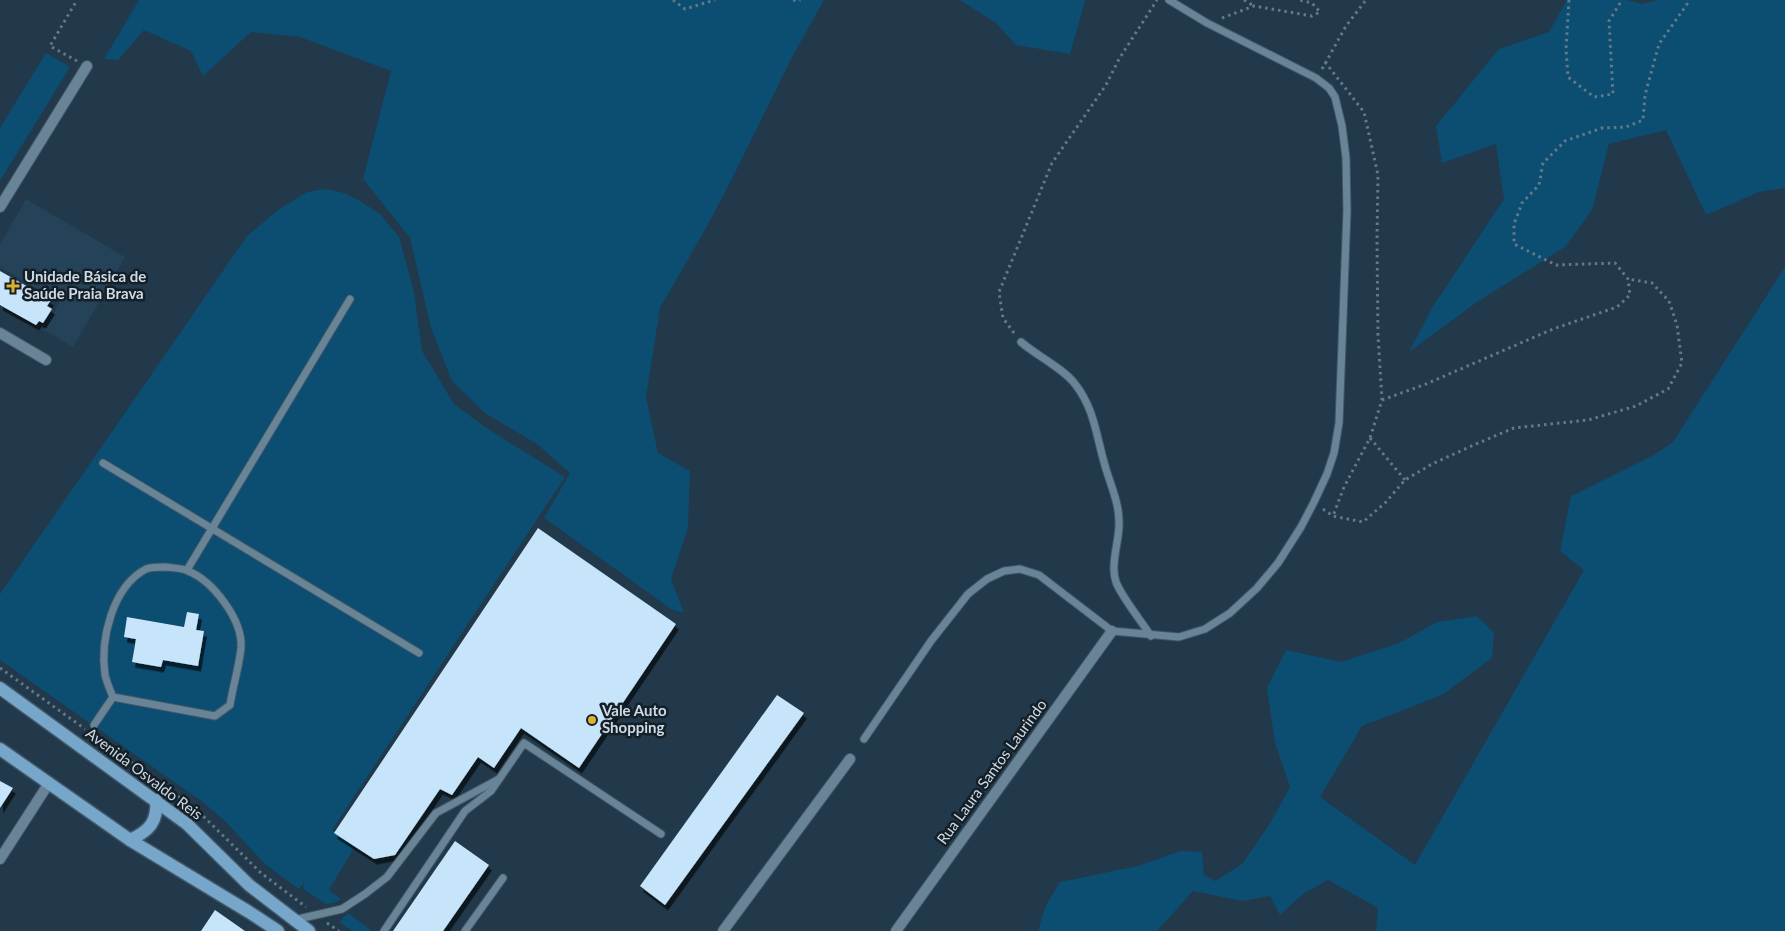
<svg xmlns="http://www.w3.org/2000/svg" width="1785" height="931" font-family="Lato,sans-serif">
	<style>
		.built { fill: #244358 }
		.green { fill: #0c4d72; fill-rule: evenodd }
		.building { fill: #c7e5fa; filter: url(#shadow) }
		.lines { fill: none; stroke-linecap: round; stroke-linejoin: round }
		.lane-casing { stroke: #435867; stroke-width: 9 }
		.street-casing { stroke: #435867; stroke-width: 12 }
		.primary-casing { stroke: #435867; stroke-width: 15 }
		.path { stroke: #657988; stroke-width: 3; stroke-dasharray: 2.5 4; stroke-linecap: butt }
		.lane { stroke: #698497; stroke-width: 7 }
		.street { stroke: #698497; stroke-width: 10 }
		.primary { stroke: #76a7cb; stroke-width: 12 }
		.poi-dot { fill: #dbb233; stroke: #151f27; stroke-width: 2 }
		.labels { text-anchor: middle; stroke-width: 5; stroke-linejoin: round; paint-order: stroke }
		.poi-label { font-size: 15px; font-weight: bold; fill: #cddbe6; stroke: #151f27; text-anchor: start }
		.street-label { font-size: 15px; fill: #cddbe6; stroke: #151f27 }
	</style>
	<defs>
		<filter id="shadow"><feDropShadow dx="3" dy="5.5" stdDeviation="0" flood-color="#0009"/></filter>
	</defs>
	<rect width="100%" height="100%" fill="#21394a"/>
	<path class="built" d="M 26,199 L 125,257 L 73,347 L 44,330 L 60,302 L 0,267 L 0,244 Z"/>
	<g class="green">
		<path d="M 139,0 L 824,0 L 791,59 L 733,177 L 705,230 L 660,308 L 646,397 L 658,453 L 690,471 L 688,528 L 671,579 L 684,613 L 671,609 L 544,518 L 570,473 L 537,444 L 486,414 L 452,381 L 431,328 L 410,238 L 363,179 L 391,71 L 300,37 L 251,32 L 203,76 L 191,51 L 144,30 L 118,60 L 104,59 Z"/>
		<path d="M 960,0 L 1083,0 L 1085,1 L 1070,54 L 1016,45 L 996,23 Z"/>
		<path d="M 1567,0 L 1627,0 L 1642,4 L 1658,0 L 1785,0 L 1785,188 L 1759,192 L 1706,215 L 1666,130 L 1609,144 L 1592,210 L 1565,247 L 1477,302 L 1409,352 L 1432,308 L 1504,199 L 1496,144 L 1442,163 L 1436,126 L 1499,49 L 1549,32 Z"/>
		<path d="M 46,53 L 70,67 L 0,181 L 0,128 Z"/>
		<path d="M 325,189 L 344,193 L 362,202 L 381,215 L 399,237 L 414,292 L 422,351 L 454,404 L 485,427 L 565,477 L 332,830 L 355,846 L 329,890 L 341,899 L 334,903 L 326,904 L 303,889 L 304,883 L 299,889 L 266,865 L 226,822 L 204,803 L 0,660 L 0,594 L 247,236 L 278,210 L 307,192 ZM 187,612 L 199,614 L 196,630 L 204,631 L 198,666 L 163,660 L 161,667 L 132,662 L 136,639 L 124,636 L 128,617 L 184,627 Z"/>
		<path d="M 1785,267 L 1785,931 L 1376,931 L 1378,908 L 1328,880 L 1303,894 L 1280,915 L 1270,896 L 1242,901 L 1193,891 L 1157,931 L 1038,931 L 1045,907 L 1060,882 L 1138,866 L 1180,851 L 1202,852 L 1204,875 L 1215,881 L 1242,864 L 1269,825 L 1290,787 L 1275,743 L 1267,688 L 1286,650 L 1341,662 L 1399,643 L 1437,622 L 1477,616 L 1494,633 L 1492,658 L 1442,695 L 1362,726 L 1320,797 L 1415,865 L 1584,570 L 1560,551 L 1571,496 L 1654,455 L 1673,442 Z"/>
		<path d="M 348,913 L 372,931 L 352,931 L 339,922 Z"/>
	</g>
	<g class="building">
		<path d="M 0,271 L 51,300 L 47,306 L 52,309 L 43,323 L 39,321 L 36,325 L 0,305 Z"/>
		<path d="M 538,528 L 676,624 L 579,768 L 521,728 L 494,768 L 478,757 L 452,795 L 440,789 L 395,855 L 374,859 L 334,833 Z"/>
		<path d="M 187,612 L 199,614 L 196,630 L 204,631 L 198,666 L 163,660 L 161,667 L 132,662 L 136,639 L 124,637 L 127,617 L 184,627 Z"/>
		<path d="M 777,695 L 804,713 L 665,905 L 640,886 Z"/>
		<path d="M 0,781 L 13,788 L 0,808 Z"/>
		<path d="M 455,841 L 489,865 L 443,931 L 393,931 Z"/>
		<path d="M 215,910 L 245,931 L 201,931 Z"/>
	</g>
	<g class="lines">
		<g class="lane-casing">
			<g id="lane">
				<path d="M 1021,342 C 1037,356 1063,368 1075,384 C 1094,408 1096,434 1104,462 C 1109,482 1120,503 1119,525 C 1119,542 1110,565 1116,582 C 1121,596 1142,622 1151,636"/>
				<path d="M 103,463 L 419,653"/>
				<path d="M 165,567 C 173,568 182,568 188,571 C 213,581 243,620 241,648 C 239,667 233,686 230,705 L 215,716 L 113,697 C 110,690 107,683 105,675 C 100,640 112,587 146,569 C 151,567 160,567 165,567 Z"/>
				<path d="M 187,570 L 350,299"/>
				<path d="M 94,725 L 113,697"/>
				<path d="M 864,739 L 931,641 L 968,594 L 987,579 L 1004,571 L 1020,569 L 1039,575 L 1112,631 L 1179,637 L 1205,629 L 1230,613 L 1257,588 L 1278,563 L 1301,527 L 1314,502 L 1327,474 L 1334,453 L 1339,423 L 1347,211 L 1346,158 L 1342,126 L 1335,97 L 1329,88 L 1316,78 L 1207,23 L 1169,0"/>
				<path d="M 294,920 L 342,909 L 365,894 L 387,877 L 436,813 L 499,779"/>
				<path d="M 384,931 L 465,811 L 491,791 L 524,743 L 661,834"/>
				<path d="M 465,931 L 503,878"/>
			</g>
		</g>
		<g class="street-casing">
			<g id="street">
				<path d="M 0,207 L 87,66"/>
				<path d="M 0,333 L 46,360"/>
				<path d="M 0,859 L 49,783"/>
				<path d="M 723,931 L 850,759"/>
				<path d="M 896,931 L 1112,631"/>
			</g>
		</g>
		<g class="primary-casing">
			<g id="primary">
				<path d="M 0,688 L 187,824 L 249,885 L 309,931"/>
				<path d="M 0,749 L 130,840 L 249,912 L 278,931"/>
				<path d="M 130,840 C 149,831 158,822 156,800"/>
			</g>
		</g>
		<g class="path">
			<path d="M 673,0 L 685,9 L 715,0"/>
			<path d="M 793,0 L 799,1 L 800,0"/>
			<path d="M 1244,0 L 1254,6"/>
			<path d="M 1569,0 L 1566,49 L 1568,77 L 1594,97 L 1613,94 L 1609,21 L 1622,0"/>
			<path d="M 1222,18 L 1254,6 L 1312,16 L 1320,12 L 1312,3 L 1299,0"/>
			<path d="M 77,61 L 50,46 L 77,0"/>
			<path d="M 1325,62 L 1364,112 L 1378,175 L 1377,241 L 1378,335 L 1382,400 L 1370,438 L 1344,487 L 1333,516"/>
			<path d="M 1322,69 L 1346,26 L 1366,0"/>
			<path d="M 1014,333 L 1003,318 L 999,292 L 1052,163 L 1106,85 L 1119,59 L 1157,0"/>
			<path d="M 1382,400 L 1426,384 L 1553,329 L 1617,307 L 1630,295 L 1628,279 L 1615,263 L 1556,265 L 1514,244 L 1514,224 L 1522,203 L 1539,185 L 1543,163 L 1565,141 L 1602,128 L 1626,127 L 1643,120 L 1645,95 L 1659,44 L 1690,0"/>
			<path d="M 1370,438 L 1405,480"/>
			<path d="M 1323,509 L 1333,516 L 1363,522 L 1385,503 L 1405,480 L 1432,464 L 1476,444 L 1514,428 L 1588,420 L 1636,406 L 1668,389 L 1682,363 L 1677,325 L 1669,301 L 1652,283 L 1628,279"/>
			<path d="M 0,668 L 85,729"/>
			<path d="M 94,735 L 198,811 L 261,873 L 306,907"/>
			<path d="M 327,923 L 339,931"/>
		</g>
		<use href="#lane" class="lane"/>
		<use href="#street" class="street"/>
		<use href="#primary" class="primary"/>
	</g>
	<g class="poi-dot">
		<path d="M10.5 278.5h5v5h5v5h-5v5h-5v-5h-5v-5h5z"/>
		<circle cx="592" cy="720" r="5"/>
	</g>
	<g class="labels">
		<g class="poi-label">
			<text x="24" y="282">Unidade Básica de<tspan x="24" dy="17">Saúde Praia Brava</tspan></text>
			<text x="602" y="716">Vale Auto<tspan x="602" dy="17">Shopping</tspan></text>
		</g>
		<g class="street-label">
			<text transform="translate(992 772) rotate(-54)" y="5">Rua Laura Santos Laurindo</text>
			<text transform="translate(144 774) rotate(37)" y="5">Avenida Osvaldo Reis</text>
		</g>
	</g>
</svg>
